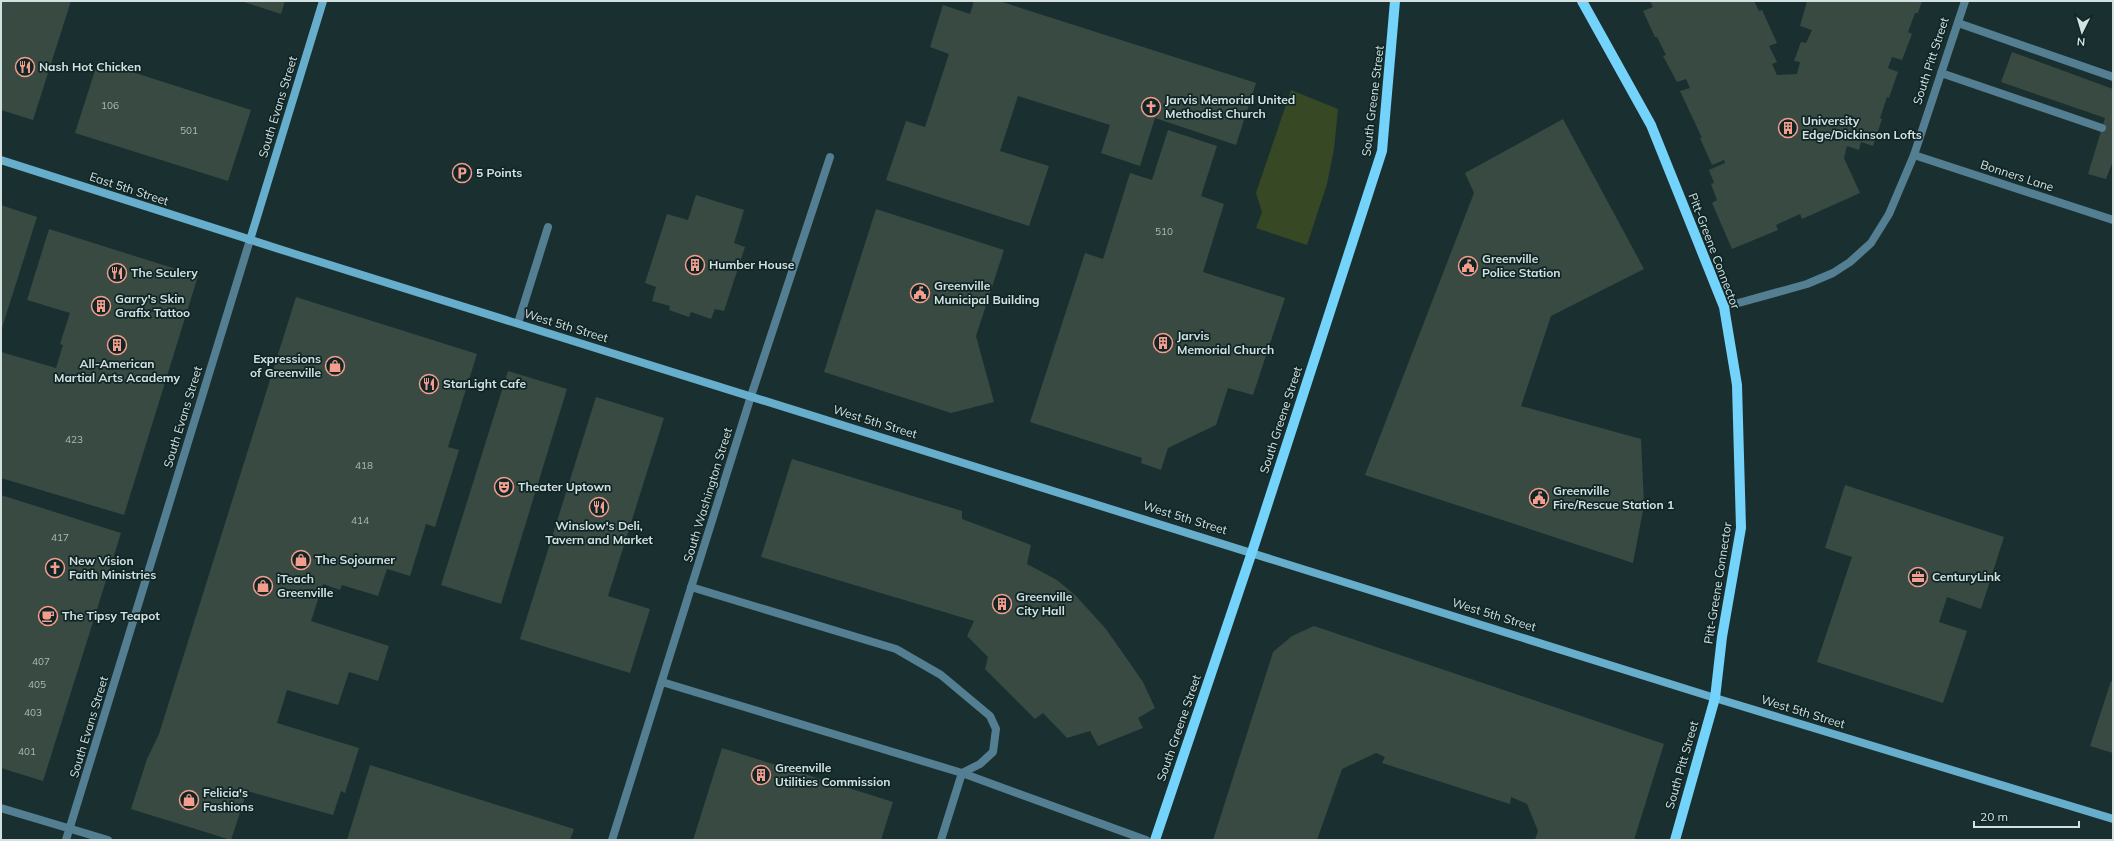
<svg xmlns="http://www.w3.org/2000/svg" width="2114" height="841" font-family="Mulish,sans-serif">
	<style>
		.green { fill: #374825 }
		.building { fill: #384a41 }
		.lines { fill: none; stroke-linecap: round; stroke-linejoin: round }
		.service { stroke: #547f92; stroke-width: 8 }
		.minor { stroke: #547f92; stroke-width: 8 }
		.tertiary { stroke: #547f92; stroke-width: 8 }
		.secondary { stroke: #67aecd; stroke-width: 8 }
		.primary { stroke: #74d3fb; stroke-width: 10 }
		.labels { text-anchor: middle; stroke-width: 3.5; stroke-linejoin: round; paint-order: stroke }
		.number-label { font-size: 10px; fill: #adbbb9 }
		.street-label { font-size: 12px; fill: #d4e1e1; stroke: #102626 }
		.poi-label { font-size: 12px; font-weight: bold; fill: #d4e1e1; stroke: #102626; text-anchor: start }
	</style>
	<rect width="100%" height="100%" fill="#1a3030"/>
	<path class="green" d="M 1291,90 L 1338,109 L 1334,149 L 1327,184 L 1307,245 L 1256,228 L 1262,212 L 1256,193 Z"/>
	<g class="building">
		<path d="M 1,1 L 71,1 L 33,120 L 1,110 Z"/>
		<path d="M 241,1 L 285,1 L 281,14 Z"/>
		<path d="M 974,1 L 999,1 L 1256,83 L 1236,145 L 1155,118 L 1140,166 L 1101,153 L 1110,125 L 1018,96 L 1000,151 L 1049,166 L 1029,226 L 886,180 L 906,121 L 925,127 L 949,54 L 930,47 L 943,5 L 970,14 Z"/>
		<path d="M 1650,1 L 1754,1 L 1759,11 L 1762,10 L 1777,43 L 1769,46 L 1777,62 L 1772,64 L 1777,75 L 1797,74 L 1800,62 L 1794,61 L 1801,42 L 1806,43 L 1812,30 L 1800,26 L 1807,1 L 1922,1 L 1918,13 L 1915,13 L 1908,32 L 1912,34 L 1902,60 L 1892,57 L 1888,68 L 1898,72 L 1889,98 L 1887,97 L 1880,118 L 1882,119 L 1873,146 L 1861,142 L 1859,150 L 1847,146 L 1844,158 L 1860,193 L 1802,219 L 1800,214 L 1776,225 L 1778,230 L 1732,249 L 1712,203 L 1717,200 L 1711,184 L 1714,183 L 1709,170 L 1725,163 L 1724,160 L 1712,165 L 1700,138 L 1702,138 L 1680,91 L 1690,88 L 1686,79 L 1677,82 L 1663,56 L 1666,55 L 1657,37 L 1655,37 L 1643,11 L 1653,7 Z"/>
		<path d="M 2012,52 L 2113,89 L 2113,161 L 2106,179 L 2088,174 L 2105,118 L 2001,82 Z"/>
		<path d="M 98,61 L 251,110 L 228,181 L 75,133 Z"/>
		<path d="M 1563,119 L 1644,269 L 1551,316 L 1521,406 L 1641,439 L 1644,505 L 1633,563 L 1365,475 L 1474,193 L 1465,173 Z"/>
		<path d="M 1168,130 L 1217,146 L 1201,196 L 1224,204 L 1203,272 L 1285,298 L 1253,395 L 1228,388 L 1216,425 L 1168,448 L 1161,470 L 1141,463 L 1142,458 L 1030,422 L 1085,253 L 1103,259 L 1130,173 L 1152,180 Z"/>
		<path d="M 696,195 L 744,210 L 734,243 L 745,247 L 724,311 L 715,309 L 711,319 L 691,312 L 689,317 L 669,310 L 670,306 L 652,301 L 656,287 L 645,283 L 667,214 L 688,220 Z"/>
		<path d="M 1,205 L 37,217 L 1,331 Z"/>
		<path d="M 876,209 L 1004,250 L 976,336 L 994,402 L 951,413 L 824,372 Z"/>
		<path d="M 49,229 L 198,276 L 124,515 L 1,478 L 1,352 L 56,368 L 63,345 L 60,344 L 70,313 L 27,300 Z"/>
		<path d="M 296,297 L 477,354 L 448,447 L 459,450 L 435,527 L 426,524 L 410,576 L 387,569 L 378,596 L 342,585 L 340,590 L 323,584 L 311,621 L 389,646 L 378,681 L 349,672 L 338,705 L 287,690 L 277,723 L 359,748 L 345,793 L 341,791 L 333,815 L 247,791 L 231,840 L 131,809 L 147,759 L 159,734 Z"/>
		<path d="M 508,371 L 567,389 L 501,604 L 441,585 Z"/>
		<path d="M 596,397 L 664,418 L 608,596 L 650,609 L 630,673 L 520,639 Z"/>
		<path d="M 792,459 L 962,511 L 962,519 L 1031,545 L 1027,564 L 1057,580 L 1076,596 L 1106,629 L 1143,682 L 1155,708 L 1138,718 L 1143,728 L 1098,746 L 1090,731 L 1067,738 L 1043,713 L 1035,719 L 985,669 L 988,657 L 967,636 L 974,621 L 761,557 Z"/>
		<path d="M 1845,485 L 2004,537 L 1981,609 L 1947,597 L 1939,622 L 1967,631 L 1943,703 L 1817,662 L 1852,557 L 1825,548 Z"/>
		<path d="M 1,495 L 121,533 L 43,781 L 1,768 Z"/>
		<path d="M 1314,626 L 1664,744 L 1634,840 L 1535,840 L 1538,831 L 1527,804 L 1511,797 L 1510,804 L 1382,763 L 1385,757 L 1376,753 L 1342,769 L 1317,840 L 1213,840 L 1273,652 L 1292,636 Z"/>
		<path d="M 2111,681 L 2113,682 L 2113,753 L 2090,746 Z"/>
		<path d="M 722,748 L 893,802 L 881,840 L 693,840 Z"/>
		<path d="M 370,765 L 574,829 L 570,840 L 347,840 Z"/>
	</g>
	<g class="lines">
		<g class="service">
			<path d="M 1958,23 L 2113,77"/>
			<path d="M 1941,73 L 2102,128"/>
			<path d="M 518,323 L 548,227"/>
			<path d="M 691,587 L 896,649 L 941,675 L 990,716 L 996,729 L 993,752 L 980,764 L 962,773 L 941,840"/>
			<path d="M 662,682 L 962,773 L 1146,840"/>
		</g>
		<g class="minor">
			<path d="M 1914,155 L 2113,220"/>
			<path d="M 1724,307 L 1807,284 L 1833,273 L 1850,262 L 1871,243 L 1889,214 L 1914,155 L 1965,1"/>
			<path d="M 1,808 L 108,840"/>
			<path d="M 66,840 L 250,240"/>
			<path d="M 612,840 L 751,396"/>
		</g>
		<path class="tertiary" d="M 751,396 L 830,157"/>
		<g class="secondary">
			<path d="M 1,160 L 298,255 L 1715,698 L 2113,819"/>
			<path d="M 250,240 L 323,1"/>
		</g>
		<g class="primary">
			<path d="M 1582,1 L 1651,125 L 1698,242 L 1724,307 L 1737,385 L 1741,528 L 1722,637 L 1715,698 L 1675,840"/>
			<path d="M 1155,840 L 1252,552 L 1382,151 L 1395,1"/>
		</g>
	</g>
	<defs>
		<g id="restaurant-ring" transform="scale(1)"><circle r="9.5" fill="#102626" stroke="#f49d8d" stroke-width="1.5"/><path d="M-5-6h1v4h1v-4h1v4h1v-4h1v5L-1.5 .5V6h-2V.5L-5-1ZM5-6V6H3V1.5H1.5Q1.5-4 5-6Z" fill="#f49d8d"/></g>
		<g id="church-ring" transform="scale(1)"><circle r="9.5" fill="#102626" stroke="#f49d8d" stroke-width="1.5"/><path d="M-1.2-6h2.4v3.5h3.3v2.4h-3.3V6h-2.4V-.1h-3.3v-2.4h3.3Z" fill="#f49d8d"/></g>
		<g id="building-ring" transform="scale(1)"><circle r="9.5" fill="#102626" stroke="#f49d8d" stroke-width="1.5"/><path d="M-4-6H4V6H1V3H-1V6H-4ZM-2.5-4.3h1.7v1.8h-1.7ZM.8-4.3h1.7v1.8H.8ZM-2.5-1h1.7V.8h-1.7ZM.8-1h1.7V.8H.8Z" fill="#f49d8d"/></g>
		<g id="parking-ring" transform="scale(1)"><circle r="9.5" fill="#102626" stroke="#f49d8d" stroke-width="1.5"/><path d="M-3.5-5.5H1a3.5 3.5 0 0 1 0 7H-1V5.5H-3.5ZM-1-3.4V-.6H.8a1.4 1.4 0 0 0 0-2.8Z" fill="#f49d8d"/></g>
		<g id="civic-ring" transform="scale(1)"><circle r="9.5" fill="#102626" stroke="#f49d8d" stroke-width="1.5"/><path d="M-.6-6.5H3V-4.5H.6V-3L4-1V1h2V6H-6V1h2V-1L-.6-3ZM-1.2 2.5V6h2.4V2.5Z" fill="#f49d8d"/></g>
		<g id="shop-ring" transform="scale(1)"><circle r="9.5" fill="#102626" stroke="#f49d8d" stroke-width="1.5"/><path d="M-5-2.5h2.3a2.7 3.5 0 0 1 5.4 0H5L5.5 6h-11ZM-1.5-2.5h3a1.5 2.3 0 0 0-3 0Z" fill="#f49d8d"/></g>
		<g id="theatre-ring" transform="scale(1)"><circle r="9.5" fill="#102626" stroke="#f49d8d" stroke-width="1.5"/><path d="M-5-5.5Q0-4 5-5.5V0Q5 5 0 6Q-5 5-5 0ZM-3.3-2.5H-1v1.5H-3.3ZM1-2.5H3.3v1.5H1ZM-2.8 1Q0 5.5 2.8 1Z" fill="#f49d8d"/></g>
		<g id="office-ring" transform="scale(1)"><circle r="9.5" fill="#102626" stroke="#f49d8d" stroke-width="1.5"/><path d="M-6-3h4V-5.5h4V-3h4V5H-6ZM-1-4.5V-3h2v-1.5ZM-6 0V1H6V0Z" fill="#f49d8d"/></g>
		<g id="cafe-ring" transform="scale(1)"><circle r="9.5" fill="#102626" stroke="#f49d8d" stroke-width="1.5"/><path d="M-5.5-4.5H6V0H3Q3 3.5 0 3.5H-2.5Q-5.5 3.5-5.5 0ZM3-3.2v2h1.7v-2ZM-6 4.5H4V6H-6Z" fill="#f49d8d"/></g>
	</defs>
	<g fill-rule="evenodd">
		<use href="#restaurant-ring" x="25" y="67"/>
		<use href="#church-ring" x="1151" y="107"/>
		<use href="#building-ring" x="1788" y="128"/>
		<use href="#parking-ring" x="462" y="173"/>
		<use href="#building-ring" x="695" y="265"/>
		<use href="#civic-ring" x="1468" y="266"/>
		<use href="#restaurant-ring" x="117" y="273"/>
		<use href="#civic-ring" x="920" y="293"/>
		<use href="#building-ring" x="101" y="306"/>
		<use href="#building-ring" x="1163" y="343"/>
		<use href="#building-ring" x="117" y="345"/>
		<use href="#shop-ring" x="335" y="366"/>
		<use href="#restaurant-ring" x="429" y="384"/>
		<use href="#theatre-ring" x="504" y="487"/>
		<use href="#civic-ring" x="1539" y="498"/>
		<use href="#restaurant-ring" x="599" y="507"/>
		<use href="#shop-ring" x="301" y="560"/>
		<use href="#church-ring" x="55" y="568"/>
		<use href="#office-ring" x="1918" y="577"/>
		<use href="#shop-ring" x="263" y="586"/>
		<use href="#building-ring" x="1002" y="604"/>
		<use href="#cafe-ring" x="48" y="616"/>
		<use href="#building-ring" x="761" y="775"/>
		<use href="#shop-ring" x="189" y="800"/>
	</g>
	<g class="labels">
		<g class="number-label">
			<text x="110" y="109">106</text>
			<text x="189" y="134">501</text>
			<text x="1164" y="235">510</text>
			<text x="74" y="443">423</text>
			<text x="364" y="469">418</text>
			<text x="360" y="524">414</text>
			<text x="60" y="541">417</text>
			<text x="41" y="665">407</text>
			<text x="37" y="688">405</text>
			<text x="33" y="716">403</text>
			<text x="27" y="755">401</text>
		</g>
		<g class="street-label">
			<text transform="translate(1931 61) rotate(-72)" y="4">South Pitt Street</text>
			<text transform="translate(1373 101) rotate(-83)" y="4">South Greene Street</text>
			<text transform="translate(278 107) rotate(-73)" y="4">South Evans Street</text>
			<text transform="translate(2017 176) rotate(18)" y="4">Bonners Lane</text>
			<text transform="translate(129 189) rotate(18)" y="4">East 5th Street</text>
			<text transform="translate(1714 251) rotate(69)" y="4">Pitt-Greene Connector</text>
			<text transform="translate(566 326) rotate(17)" y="4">West 5th Street</text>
			<text transform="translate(183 417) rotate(-73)" y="4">South Evans Street</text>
			<text transform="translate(1281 420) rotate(-72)" y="4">South Greene Street</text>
			<text transform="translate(875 422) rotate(17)" y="4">West 5th Street</text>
			<text transform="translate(708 495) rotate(-73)" y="4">South Washington Street</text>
			<text transform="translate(1185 518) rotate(17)" y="4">West 5th Street</text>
			<text transform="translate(1718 583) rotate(-81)" y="4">Pitt-Greene Connector</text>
			<text transform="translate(1494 615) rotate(17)" y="4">West 5th Street</text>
			<text transform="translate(1803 712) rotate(17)" y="4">West 5th Street</text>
			<text transform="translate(89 727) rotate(-73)" y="4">South Evans Street</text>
			<text transform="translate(1179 728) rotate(-71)" y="4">South Greene Street</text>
			<text transform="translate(1682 765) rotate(-74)" y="4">South Pitt Street</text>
		</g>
		<g class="poi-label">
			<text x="39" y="71">Nash Hot Chicken</text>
			<text x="1165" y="104">Jarvis Memorial United<tspan x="1165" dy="14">Methodist Church</tspan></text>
			<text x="1802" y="125">University<tspan x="1802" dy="14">Edge/Dickinson Lofts</tspan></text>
			<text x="476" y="177">5 Points</text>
			<text x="1482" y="263">Greenville<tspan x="1482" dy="14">Police Station</tspan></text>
			<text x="709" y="269">Humber House</text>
			<text x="131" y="277">The Sculery</text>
			<text x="934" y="290">Greenville<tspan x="934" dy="14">Municipal Building</tspan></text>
			<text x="115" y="303">Garry's Skin<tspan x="115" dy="14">Grafix Tattoo</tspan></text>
			<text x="1177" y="340">Jarvis<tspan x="1177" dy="14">Memorial Church</tspan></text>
			<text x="321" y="363" text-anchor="end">Expressions<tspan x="321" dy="14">of Greenville</tspan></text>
			<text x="117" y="368" text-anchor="middle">All-American<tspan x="117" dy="14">Martial Arts Academy</tspan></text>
			<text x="443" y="388">StarLight Cafe</text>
			<text x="518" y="491">Theater Uptown</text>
			<text x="1553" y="495">Greenville<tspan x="1553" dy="14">Fire/Rescue Station 1</tspan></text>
			<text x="599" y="530" text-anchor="middle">Winslow's Deli,<tspan x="599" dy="14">Tavern and Market</tspan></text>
			<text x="315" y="564">The Sojourner</text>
			<text x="69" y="565">New Vision<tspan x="69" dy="14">Faith Ministries</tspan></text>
			<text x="1932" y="581">CenturyLink</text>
			<text x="277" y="583">iTeach<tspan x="277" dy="14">Greenville</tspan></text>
			<text x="1016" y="601">Greenville<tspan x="1016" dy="14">City Hall</tspan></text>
			<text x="62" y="620">The Tipsy Teapot</text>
			<text x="775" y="772">Greenville<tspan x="775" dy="14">Utilities Commission</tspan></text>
			<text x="203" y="797">Felicia's<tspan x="203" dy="14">Fashions</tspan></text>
		</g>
	</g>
	<rect width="2114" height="841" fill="none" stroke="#d4e1e1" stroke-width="4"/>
	<g transform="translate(2082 32) rotate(185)" stroke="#102626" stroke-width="3" paint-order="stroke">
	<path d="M0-3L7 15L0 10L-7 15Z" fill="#d4e1e1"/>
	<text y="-6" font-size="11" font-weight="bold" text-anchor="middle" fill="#d4e1e1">N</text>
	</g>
	<path d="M1974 821v6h105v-6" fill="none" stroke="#d4e1e1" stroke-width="2"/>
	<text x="1980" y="821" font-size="12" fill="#d4e1e1" stroke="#102626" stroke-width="3" paint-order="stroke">20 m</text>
</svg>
